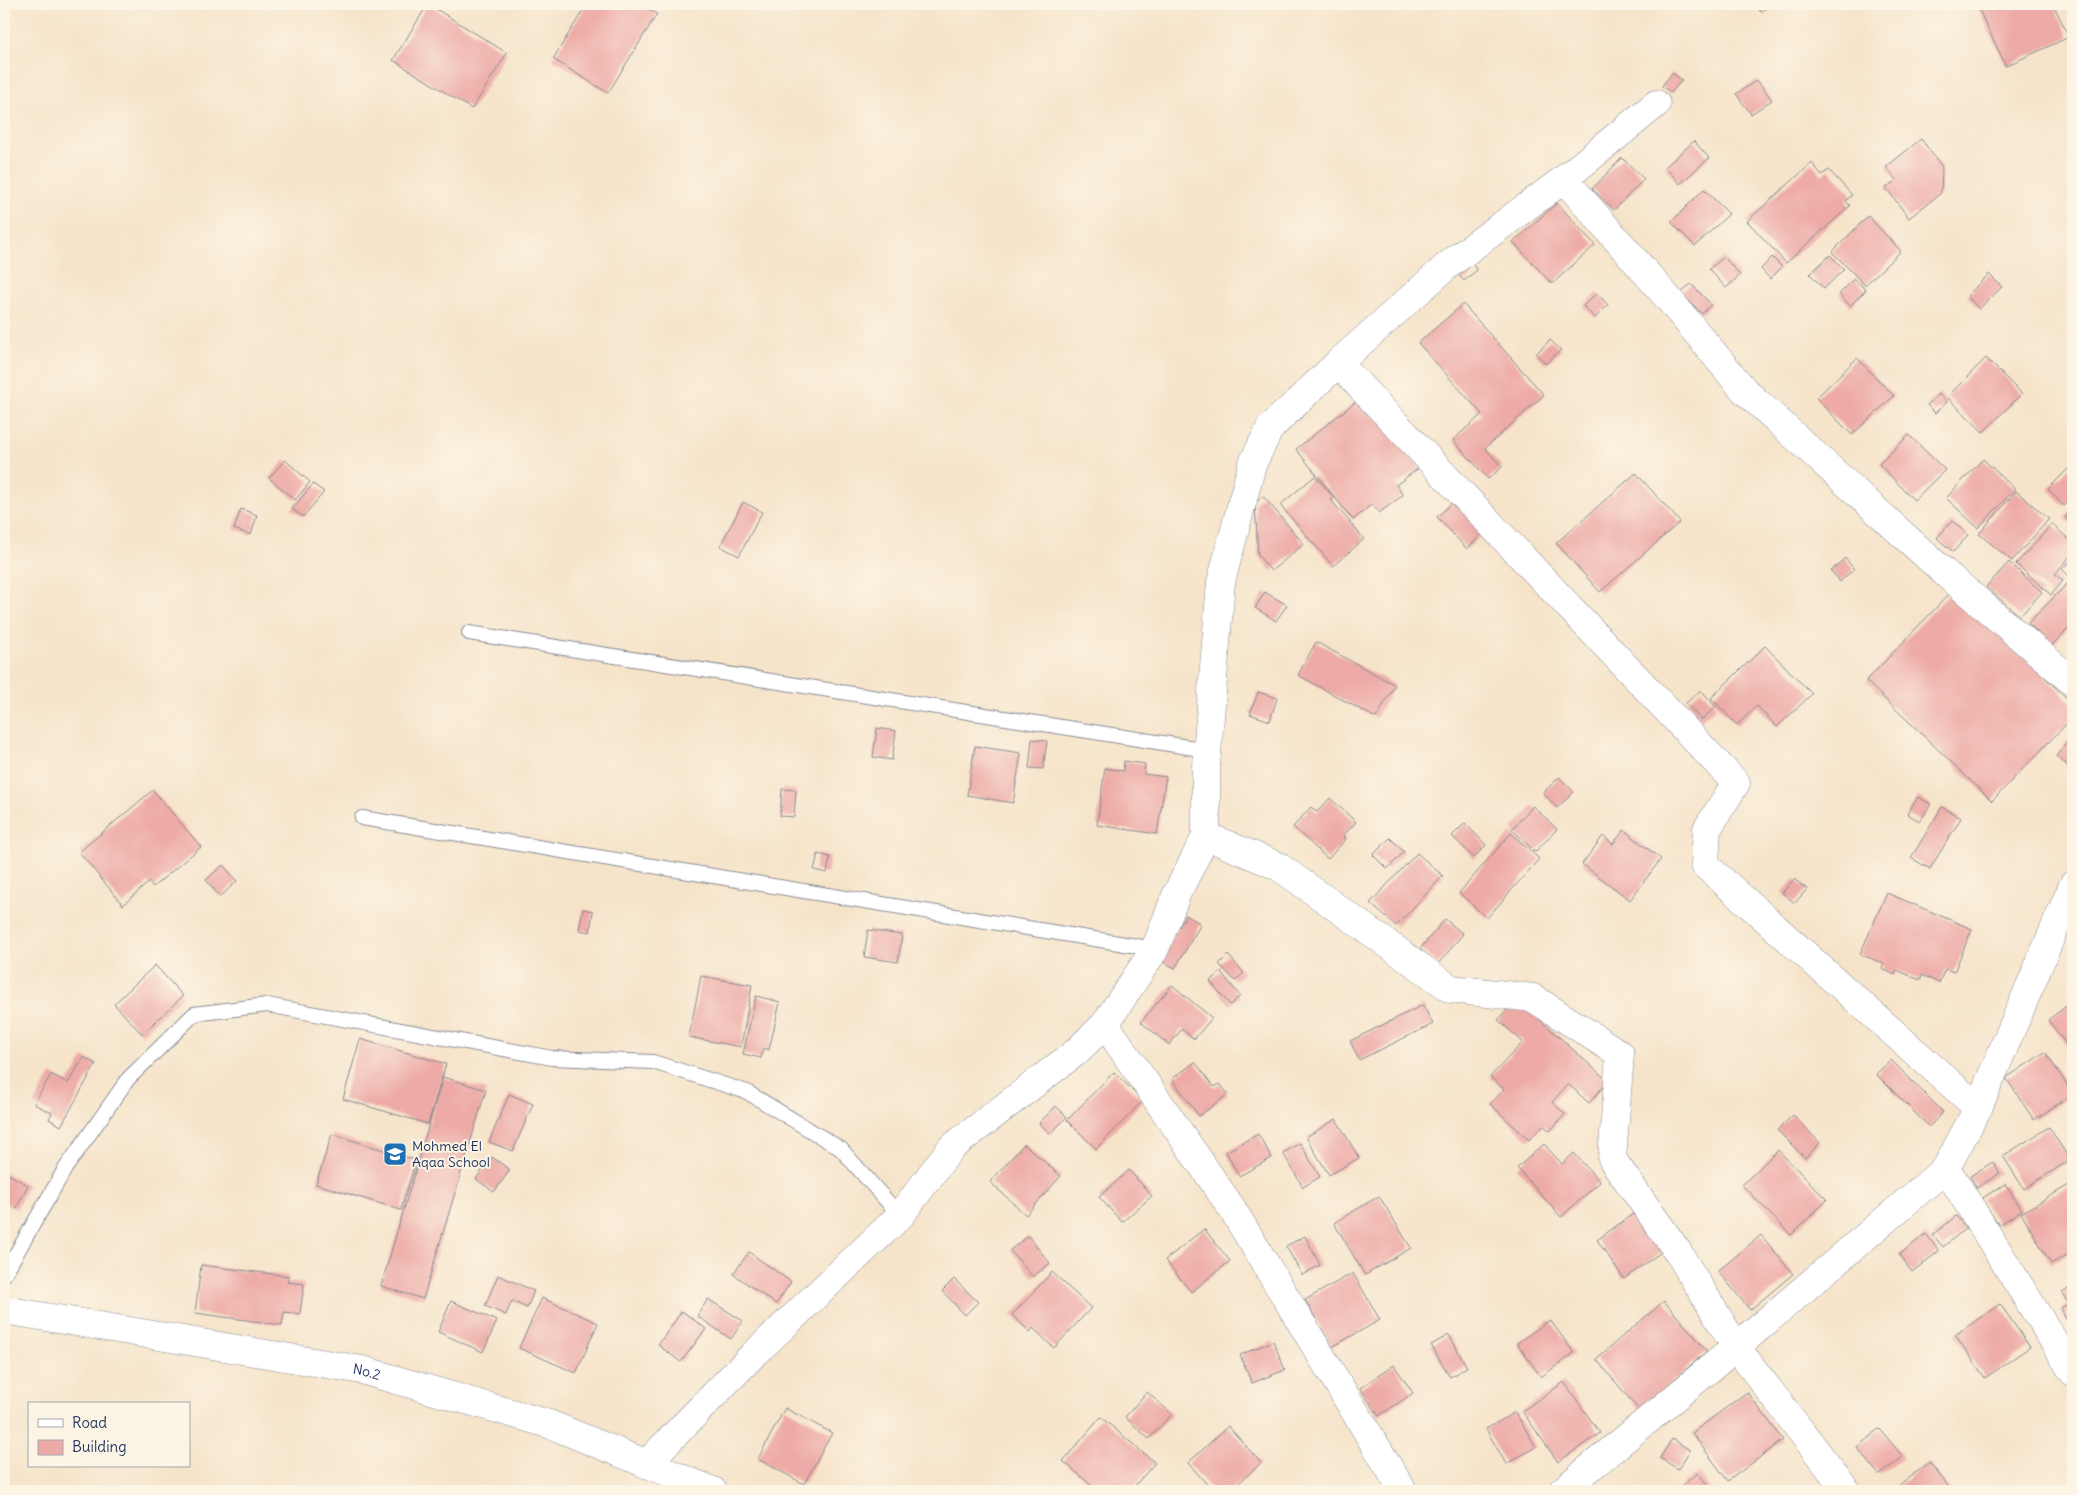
<svg xmlns="http://www.w3.org/2000/svg" width="2077" height="1495" font-family="Delius,sans-serif">
	<style>
		.building { fill: #edaaa6 }
		.lines { fill: none; stroke-linecap: round; stroke-linejoin: round }
		.service-casing { stroke: #888a94; stroke-width: 16 }
		.minor-casing { stroke: #888a94; stroke-width: 29 }
		.service { stroke: #fff; stroke-width: 14 }
		.minor { stroke: #fff; stroke-width: 28 }
		.labels { text-anchor: middle; stroke-width: 4; stroke-linejoin: round; paint-order: stroke }
		.poi-label { font-size: 14px; fill: #1b2f5e; stroke: #fcf5e5; text-anchor: start }
		.street-label { font-size: 14px; fill: #1b2f5e; stroke: #fcf5e5 }
	</style>
	<rect width="100%" height="100%" fill="#fcf5e5"/>
	<filter id="ink" filterUnits="userSpaceOnUse"><feTurbulence type="fractalNoise" baseFrequency=".02" numOctaves="2"/><feDisplacementMap in="SourceGraphic" scale="10" xChannelSelector="R" yChannelSelector="G"/><feConvolveMatrix kernelMatrix="1 2 1 2 8 2 1 2 1" color-interpolation-filters="sRGB"/></filter>
	<filter id="wash" filterUnits="userSpaceOnUse"><feTurbulence type="fractalNoise" baseFrequency=".0096" numOctaves="4" result="noise"/><feDisplacementMap in="SourceGraphic" scale="20" xChannelSelector="R" yChannelSelector="G"/><feGaussianBlur stdDeviation="1.12" result="paint"/><feColorMatrix in="noise" values="0 0 0 0 0 0 0 0 0 0 0 0 0 0 0 0 0 1.4 0 .05"/><feComposite in="paint" operator="in"/></filter>
	<g filter="url(#wash)">
		<rect width="100%" height="100%" fill="#f6e4ca"/>
		<g id="blocks">
			<g class="building">
				<path d="M 428,4 L 507,53 L 472,109 L 393,60 Z"/>
				<path d="M 587,4 L 639,4 L 657,14 L 608,93 L 553,59 Z"/>
				<path d="M 1755,4 L 1772,4 L 1761,12 Z"/>
				<path d="M 1976,4 L 2053,4 L 2069,37 L 2006,66 Z"/>
				<path d="M 1672,73 L 1682,80 L 1671,93 L 1662,86 Z"/>
				<path d="M 1757,80 L 1772,100 L 1751,114 L 1736,94 Z"/>
				<path d="M 1921,139 L 1942,167 L 1941,193 L 1909,218 L 1886,188 L 1896,180 L 1886,167 Z"/>
				<path d="M 1694,141 L 1709,158 L 1680,184 L 1665,167 Z"/>
				<path d="M 1622,158 L 1644,179 L 1614,210 L 1592,189 Z"/>
				<path d="M 1812,163 L 1822,175 L 1829,170 L 1852,195 L 1846,201 L 1850,206 L 1786,263 L 1747,221 Z"/>
				<path d="M 1704,189 L 1729,214 L 1695,246 L 1671,222 Z"/>
				<path d="M 1557,203 L 1595,245 L 1552,284 L 1513,242 Z"/>
				<path d="M 1868,216 L 1901,251 L 1865,285 L 1832,252 Z"/>
				<path d="M 1830,255 L 1844,269 L 1824,289 L 1810,274 Z"/>
				<path d="M 1724,257 L 1740,275 L 1726,288 L 1709,269 Z"/>
				<path d="M 1772,257 L 1782,267 L 1770,279 L 1761,269 Z"/>
				<path d="M 1470,261 L 1477,270 L 1464,281 L 1456,272 Z"/>
				<path d="M 1989,274 L 2002,287 L 1979,309 L 1967,296 Z"/>
				<path d="M 1854,279 L 1866,290 L 1850,306 L 1839,294 Z"/>
				<path d="M 1691,284 L 1711,304 L 1702,314 L 1681,293 Z"/>
				<path d="M 1597,293 L 1608,305 L 1595,318 L 1583,306 Z"/>
				<path d="M 1463,304 L 1544,395 L 1485,448 L 1502,467 L 1488,479 L 1453,440 L 1482,414 L 1418,343 Z"/>
				<path d="M 1550,340 L 1561,350 L 1546,364 L 1536,354 Z"/>
				<path d="M 1857,358 L 1894,396 L 1852,435 L 1816,398 Z"/>
				<path d="M 1986,358 L 2022,394 L 1983,432 L 1947,397 Z"/>
				<path d="M 1939,394 L 1947,402 L 1935,413 L 1927,405 Z"/>
				<path d="M 1363,396 L 1420,467 L 1396,485 L 1403,495 L 1379,513 L 1372,504 L 1353,520 L 1296,449 Z"/>
				<path d="M 1909,435 L 1945,470 L 1914,500 L 1879,464 Z"/>
				<path d="M 1983,459 L 2015,489 L 1978,528 L 1946,498 Z"/>
				<path d="M 285,460 L 310,482 L 295,500 L 269,478 Z"/>
				<path d="M 2073,464 L 2073,497 L 2064,506 L 2048,489 Z"/>
				<path d="M 1636,473 L 1680,522 L 1600,592 L 1556,543 Z"/>
				<path d="M 1315,476 L 1334,498 L 1331,500 L 1364,539 L 1333,566 L 1280,505 Z"/>
				<path d="M 313,484 L 324,492 L 303,517 L 292,509 Z"/>
				<path d="M 2016,491 L 2049,519 L 2012,561 L 1979,534 Z"/>
				<path d="M 1263,496 L 1304,544 L 1271,571 L 1258,555 L 1255,503 Z"/>
				<path d="M 1459,496 L 1489,527 L 1467,549 L 1437,517 Z"/>
				<path d="M 743,502 L 762,512 L 739,556 L 720,546 Z"/>
				<path d="M 2073,508 L 2073,525 L 2065,518 Z"/>
				<path d="M 241,509 L 257,515 L 251,535 L 234,529 Z"/>
				<path d="M 1952,521 L 1968,535 L 1953,552 L 1937,538 Z"/>
				<path d="M 2052,524 L 2073,543 L 2073,553 L 2055,574 L 2063,581 L 2051,595 L 2016,564 Z"/>
				<path d="M 1845,558 L 1854,569 L 1840,582 L 1831,571 Z"/>
				<path d="M 2073,558 L 2073,580 L 2062,569 Z"/>
				<path d="M 2009,562 L 2042,592 L 2020,616 L 1986,587 Z"/>
				<path d="M 2068,583 L 2073,589 L 2073,624 L 2051,646 L 2028,623 Z"/>
				<path d="M 1953,590 L 2073,704 L 2073,717 L 1992,801 L 1866,681 Z"/>
				<path d="M 1265,592 L 1287,605 L 1276,621 L 1255,608 Z"/>
				<path d="M 1316,642 L 1395,685 L 1376,718 L 1298,675 Z"/>
				<path d="M 1765,646 L 1812,694 L 1777,727 L 1757,706 L 1737,725 L 1711,698 Z"/>
				<path d="M 1701,690 L 1716,707 L 1701,720 L 1686,703 Z"/>
				<path d="M 1258,692 L 1277,698 L 1270,721 L 1250,714 Z"/>
				<path d="M 877,728 L 896,731 L 892,760 L 873,757 Z"/>
				<path d="M 2073,735 L 2073,768 L 2072,769 L 2056,756 Z"/>
				<path d="M 1032,739 L 1047,741 L 1043,769 L 1029,768 Z"/>
				<path d="M 975,746 L 1021,753 L 1013,803 L 967,795 Z"/>
				<path d="M 1124,761 L 1145,764 L 1144,774 L 1166,777 L 1157,834 L 1097,825 L 1105,768 L 1123,771 Z"/>
				<path d="M 1559,777 L 1574,792 L 1557,808 L 1543,793 Z"/>
				<path d="M 782,789 L 796,790 L 794,817 L 780,816 Z"/>
				<path d="M 153,790 L 201,847 L 153,887 L 149,882 L 123,905 L 79,852 Z"/>
				<path d="M 1918,797 L 1931,804 L 1920,821 L 1907,814 Z"/>
				<path d="M 1330,798 L 1356,822 L 1343,836 L 1346,839 L 1328,859 L 1293,827 L 1311,807 L 1317,812 Z"/>
				<path d="M 1533,806 L 1557,829 L 1535,852 L 1512,829 Z"/>
				<path d="M 1942,807 L 1961,818 L 1930,869 L 1911,858 Z"/>
				<path d="M 1465,823 L 1486,845 L 1474,858 L 1452,836 Z"/>
				<path d="M 1624,830 L 1661,859 L 1630,900 L 1582,864 L 1603,836 L 1613,844 Z"/>
				<path d="M 1511,833 L 1539,859 L 1487,918 L 1459,893 Z"/>
				<path d="M 1390,838 L 1404,852 L 1387,869 L 1373,855 Z"/>
				<path d="M 1417,853 L 1443,876 L 1396,926 L 1370,903 Z"/>
				<path d="M 818,854 L 830,857 L 827,873 L 814,870 Z"/>
				<path d="M 223,865 L 237,881 L 220,897 L 206,880 Z"/>
				<path d="M 1794,879 L 1807,889 L 1795,903 L 1782,893 Z"/>
				<path d="M 1887,893 L 1972,929 L 1954,972 L 1945,969 L 1939,983 L 1922,975 L 1920,980 L 1897,970 L 1895,975 L 1882,969 L 1884,964 L 1860,954 Z"/>
				<path d="M 583,909 L 593,911 L 590,932 L 579,930 Z"/>
				<path d="M 1186,915 L 1201,924 L 1175,968 L 1160,960 Z"/>
				<path d="M 1445,919 L 1463,934 L 1438,964 L 1420,949 Z"/>
				<path d="M 868,930 L 902,935 L 898,962 L 864,957 Z"/>
				<path d="M 1228,955 L 1244,973 L 1235,981 L 1219,964 Z"/>
				<path d="M 155,965 L 183,996 L 142,1034 L 114,1004 Z"/>
				<path d="M 1221,972 L 1240,996 L 1230,1005 L 1210,981 Z"/>
				<path d="M 701,976 L 752,985 L 741,1047 L 689,1037 Z"/>
				<path d="M 1172,985 L 1212,1018 L 1194,1039 L 1182,1029 L 1169,1045 L 1141,1022 Z"/>
				<path d="M 756,996 L 780,1002 L 769,1050 L 763,1048 L 761,1058 L 743,1054 Z"/>
				<path d="M 1517,999 L 1608,1081 L 1589,1103 L 1568,1084 L 1552,1102 L 1565,1114 L 1550,1131 L 1543,1125 L 1529,1140 L 1490,1104 L 1504,1089 L 1490,1077 L 1523,1042 L 1498,1020 Z"/>
				<path d="M 2073,1001 L 2073,1053 L 2048,1020 Z"/>
				<path d="M 1423,1005 L 1433,1024 L 1359,1060 L 1350,1041 Z"/>
				<path d="M 360,1039 L 446,1064 L 428,1124 L 343,1099 Z"/>
				<path d="M 2045,1052 L 2073,1094 L 2034,1120 L 2006,1078 Z"/>
				<path d="M 84,1057 L 96,1064 L 61,1126 L 49,1119 L 52,1113 L 34,1104 L 51,1074 L 68,1083 Z"/>
				<path d="M 1891,1060 L 1943,1112 L 1929,1127 L 1876,1074 Z"/>
				<path d="M 1195,1062 L 1214,1087 L 1220,1084 L 1228,1094 L 1199,1116 L 1172,1079 Z"/>
				<path d="M 1114,1072 L 1143,1101 L 1096,1149 L 1067,1120 Z"/>
				<path d="M 443,1077 L 486,1090 L 423,1299 L 381,1286 Z"/>
				<path d="M 509,1094 L 533,1104 L 513,1151 L 489,1142 Z"/>
				<path d="M 1056,1106 L 1067,1117 L 1050,1134 L 1039,1123 Z"/>
				<path d="M 1793,1115 L 1820,1143 L 1805,1158 L 1777,1130 Z"/>
				<path d="M 1336,1119 L 1359,1158 L 1329,1175 L 1306,1137 Z"/>
				<path d="M 2049,1127 L 2070,1160 L 2024,1189 L 2003,1156 Z"/>
				<path d="M 332,1134 L 416,1160 L 401,1210 L 316,1184 Z"/>
				<path d="M 1258,1134 L 1272,1158 L 1239,1176 L 1226,1152 Z"/>
				<path d="M 1300,1143 L 1320,1177 L 1303,1187 L 1283,1153 Z"/>
				<path d="M 1024,1144 L 1061,1176 L 1026,1215 L 990,1182 Z"/>
				<path d="M 1544,1144 L 1562,1164 L 1574,1153 L 1600,1182 L 1561,1217 L 1517,1168 Z"/>
				<path d="M 1778,1150 L 1827,1200 L 1791,1235 L 1742,1185 Z"/>
				<path d="M 492,1157 L 510,1170 L 494,1192 L 476,1179 Z"/>
				<path d="M 1993,1162 L 2000,1173 L 1977,1188 L 1970,1176 Z"/>
				<path d="M 1129,1170 L 1152,1196 L 1122,1222 L 1099,1197 Z"/>
				<path d="M 4,1172 L 28,1185 L 16,1209 L 4,1202 Z"/>
				<path d="M 2005,1184 L 2022,1210 L 1999,1225 L 1981,1199 Z"/>
				<path d="M 2069,1185 L 2073,1193 L 2073,1251 L 2051,1264 L 2021,1213 Z"/>
				<path d="M 1379,1196 L 1411,1248 L 1365,1275 L 1334,1223 Z"/>
				<path d="M 1637,1211 L 1664,1250 L 1624,1279 L 1597,1240 Z"/>
				<path d="M 1956,1216 L 1966,1228 L 1943,1247 L 1933,1235 Z"/>
				<path d="M 1204,1229 L 1230,1261 L 1191,1292 L 1165,1260 Z"/>
				<path d="M 1926,1234 L 1939,1251 L 1912,1272 L 1899,1255 Z"/>
				<path d="M 1761,1235 L 1793,1274 L 1750,1310 L 1718,1271 Z"/>
				<path d="M 1028,1236 L 1050,1263 L 1033,1277 L 1010,1250 Z"/>
				<path d="M 1305,1236 L 1320,1265 L 1302,1275 L 1286,1246 Z"/>
				<path d="M 749,1252 L 791,1282 L 776,1304 L 733,1274 Z"/>
				<path d="M 201,1265 L 289,1276 L 287,1282 L 304,1284 L 300,1314 L 284,1312 L 282,1325 L 195,1313 Z"/>
				<path d="M 1052,1272 L 1091,1308 L 1054,1348 L 1033,1328 L 1030,1332 L 1012,1315 Z"/>
				<path d="M 1353,1273 L 1380,1320 L 1332,1347 L 1305,1300 Z"/>
				<path d="M 498,1275 L 534,1291 L 527,1308 L 512,1301 L 506,1315 L 485,1306 Z"/>
				<path d="M 954,1279 L 978,1302 L 965,1315 L 942,1291 Z"/>
				<path d="M 2073,1286 L 2073,1330 L 2060,1309 L 2068,1303 L 2062,1293 Z"/>
				<path d="M 542,1298 L 598,1323 L 576,1373 L 519,1348 Z"/>
				<path d="M 708,1299 L 743,1321 L 731,1339 L 697,1316 Z"/>
				<path d="M 451,1301 L 497,1321 L 483,1352 L 438,1332 Z"/>
				<path d="M 1664,1301 L 1707,1351 L 1639,1410 L 1596,1359 Z"/>
				<path d="M 2000,1304 L 2030,1347 L 1985,1378 L 1955,1335 Z"/>
				<path d="M 682,1311 L 706,1329 L 681,1362 L 658,1345 Z"/>
				<path d="M 1550,1320 L 1574,1353 L 1541,1377 L 1517,1343 Z"/>
				<path d="M 1449,1335 L 1467,1367 L 1450,1377 L 1431,1345 Z"/>
				<path d="M 1273,1341 L 1285,1370 L 1252,1383 L 1240,1355 Z"/>
				<path d="M 1394,1365 L 1413,1393 L 1379,1416 L 1360,1388 Z"/>
				<path d="M 1564,1382 L 1600,1433 L 1558,1462 L 1522,1411 Z"/>
				<path d="M 1147,1392 L 1172,1414 L 1149,1439 L 1125,1417 Z"/>
				<path d="M 1747,1392 L 1783,1440 L 1728,1481 L 1692,1433 Z"/>
				<path d="M 785,1408 L 832,1433 L 804,1484 L 758,1459 Z"/>
				<path d="M 1515,1412 L 1536,1447 L 1506,1464 L 1486,1429 Z"/>
				<path d="M 1101,1417 L 1155,1463 L 1130,1491 L 1098,1491 L 1063,1461 Z"/>
				<path d="M 1228,1426 L 1261,1463 L 1230,1491 L 1213,1491 L 1188,1463 Z"/>
				<path d="M 1880,1429 L 1903,1457 L 1879,1475 L 1857,1447 Z"/>
				<path d="M 1672,1439 L 1690,1450 L 1678,1469 L 1660,1458 Z"/>
				<path d="M 1929,1462 L 1952,1491 L 1896,1491 L 1894,1489 Z"/>
				<path d="M 1698,1473 L 1711,1490 L 1685,1491 L 1681,1486 Z"/>
			</g>
		</g>
	</g>
	<g filter="url(#ink)">
		<use href="#blocks" fill-opacity="0" stroke="#888a94" stroke-width="1"/>
		<g class="lines">
			<g class="service-casing">
				<g id="service">
					<path d="M 469,633 L 1207,750"/>
					<path d="M 362,818 L 1155,949"/>
					<path d="M 4,1275 L 65,1169 L 128,1079 L 194,1014 L 267,1005 L 552,1058 L 653,1062 L 747,1092 L 841,1149 L 900,1216"/>
				</g>
			</g>
			<g class="minor-casing">
				<g id="minor">
					<path d="M 1564,179 L 1667,297 L 1744,390 L 1945,573 L 2073,682"/>
					<path d="M 1338,363 L 1736,783 L 1707,829 L 1705,865 L 1978,1108"/>
					<path d="M 1206,836 L 1278,866 L 1451,989 L 1533,998 L 1620,1054 L 1612,1159 L 1678,1252 L 1736,1347 L 1847,1491"/>
					<path d="M 1105,1024 L 1231,1207 L 1403,1491"/>
					<path d="M 1946,1168 L 2073,1372"/>
					<path id="s1" d="M 4,1310 L 362,1370 L 549,1424 L 713,1491"/>
					<path d="M 646,1464 L 753,1355 L 900,1216 L 951,1148 L 1076,1052 L 1105,1024 L 1155,949 L 1177,893 L 1206,836 L 1206,766 L 1221,582 L 1252,465 L 1270,428 L 1338,363 L 1448,265 L 1564,179 L 1656,104"/>
					<path d="M 1562,1491 L 1736,1347 L 1946,1168 L 1978,1108 L 2073,885"/>
				</g>
			</g>
			<use href="#service" class="service"/>
			<use href="#minor" class="minor"/>
		</g>
	</g>
	<defs>
		<g id="school-square" transform="scale(1.25)"><rect x="-9" y="-9" width="18" height="18" rx="4" fill="#1f6fb2" stroke="#fcf5e5"/><path d="M0-5L7-2L0 1L-7-2ZM-4 1L0 2.5L4 1V4Q0 6-4 4Z" fill="#fff"/></g>
	</defs>
	<g fill-rule="evenodd">
		<use href="#school-square" x="395" y="1154"/>
	</g>
	<g class="labels">
		<g class="poi-label">
			<text x="412" y="1151">Mohmed El<tspan x="412" dy="16">Aqaa School</tspan></text>
		</g>
		<g class="street-label">
			<text dy="5" stroke="none"><textPath href="#s1" startOffset="368">No.2</textPath></text>
		</g>
	</g>
	<rect width="2077" height="1495" fill="none" stroke="#fcf5e5" stroke-width="20"/>
	<rect x="28" y="1402" width="162" height="65" fill="#fcf5e5" stroke="#a2a6af"/>
	<rect x="38" y="1419" width="25" height="8" fill="#ffffff" stroke="#a2a6af"/>
	<text x="72" y="1428" font-size="15" fill="#1b2f5e">Road</text>
	<rect x="38" y="1440" width="25" height="15" fill="#edaaa6" stroke="#a2a6af"/>
	<text x="72" y="1452" font-size="15" fill="#1b2f5e">Building</text>
</svg>
